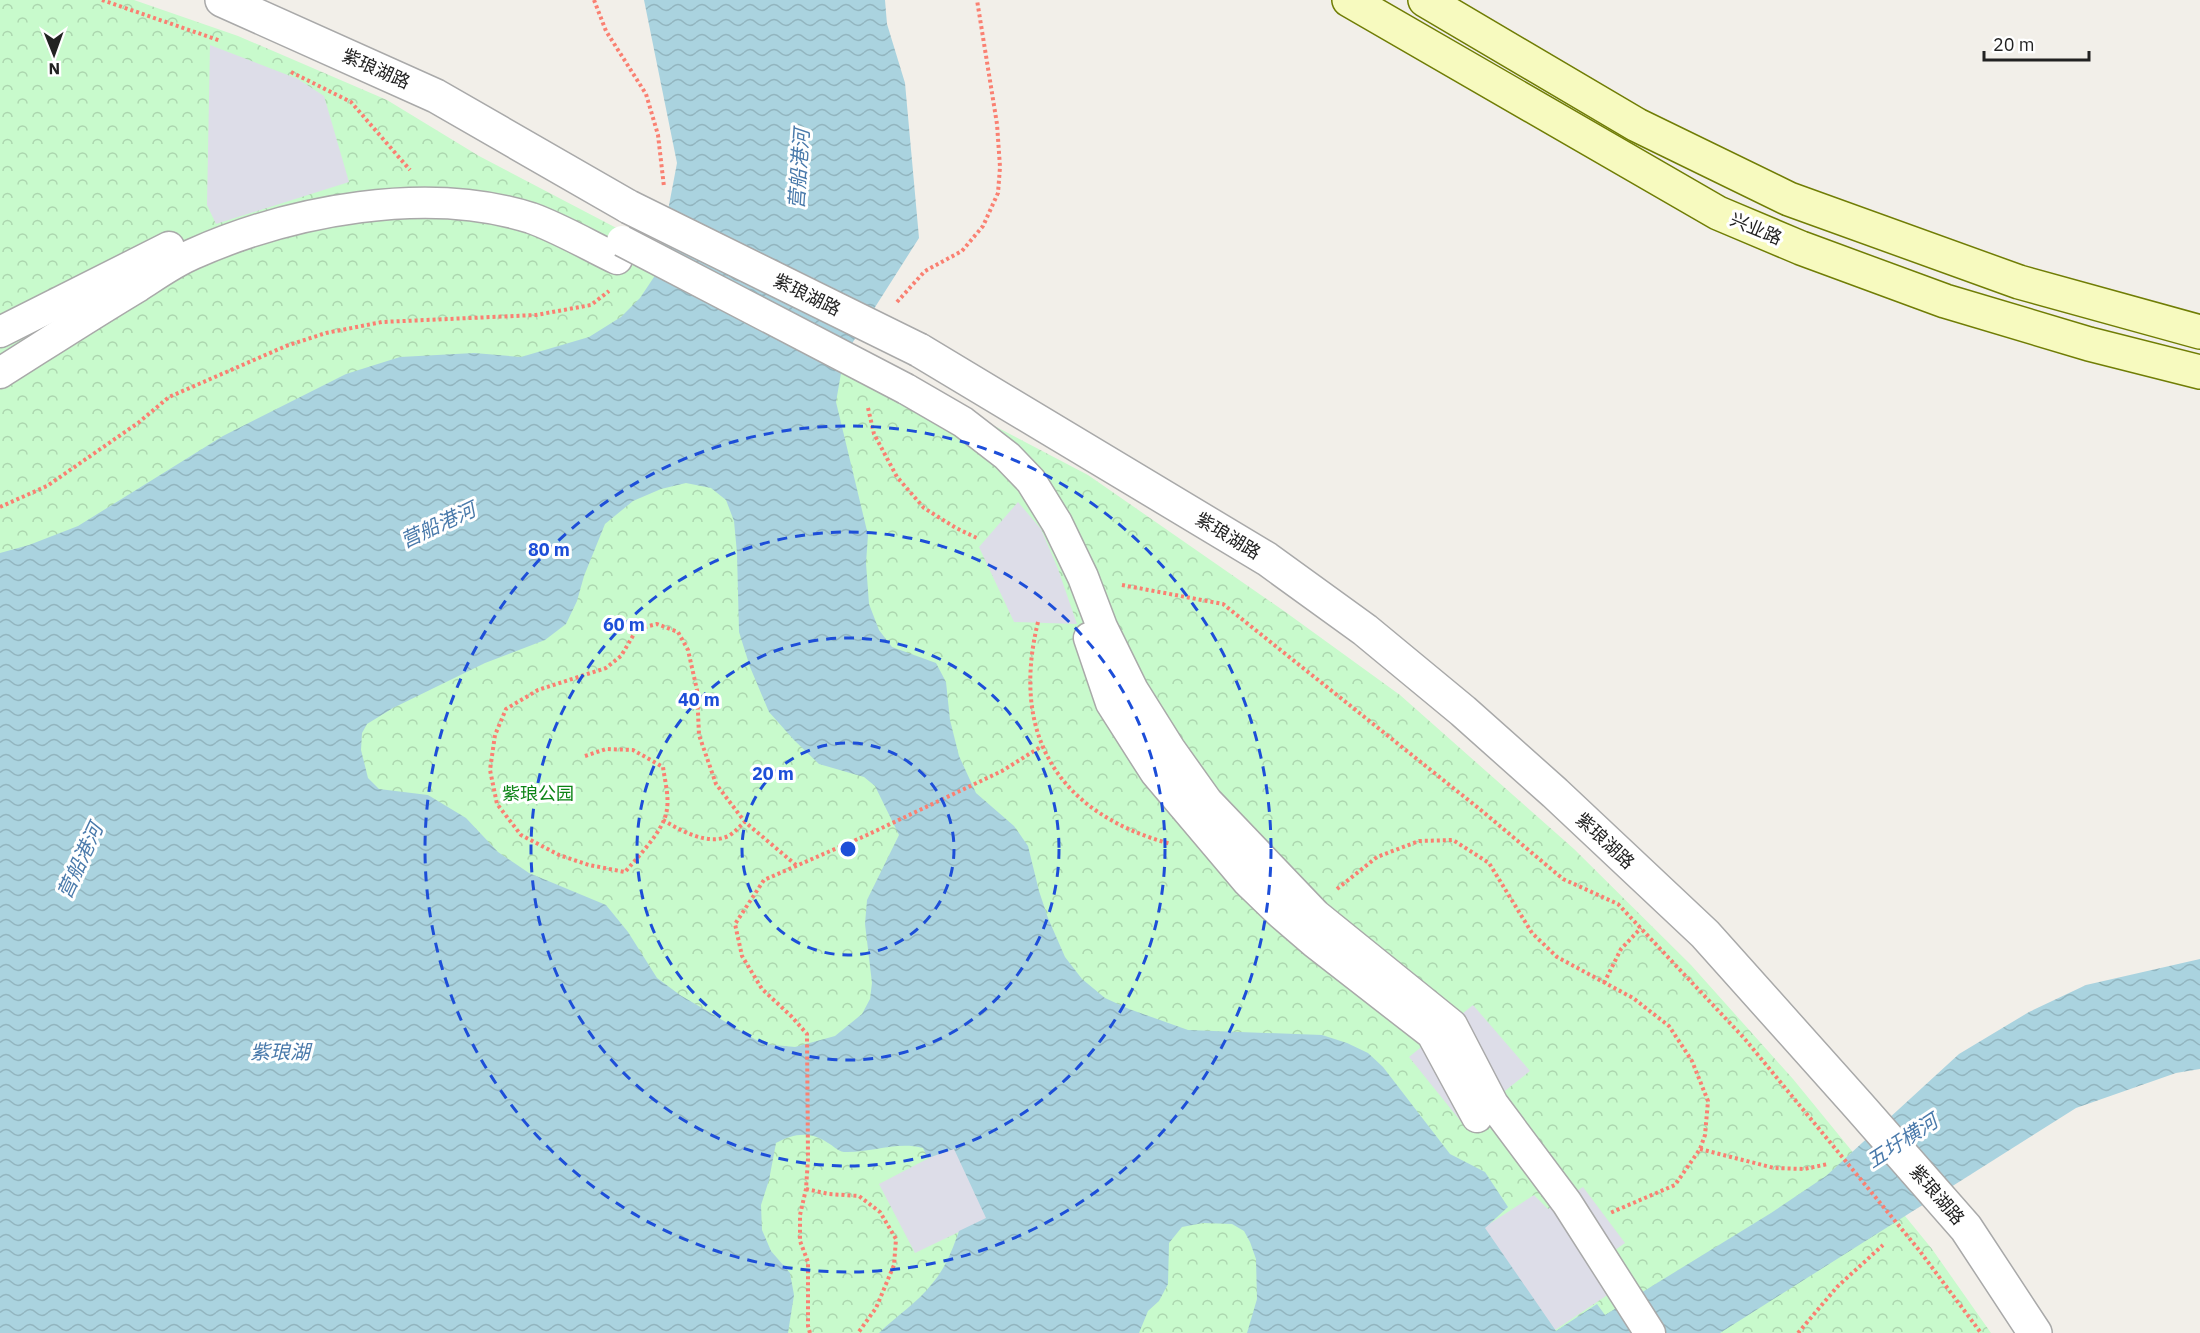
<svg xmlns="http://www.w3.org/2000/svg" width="2200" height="1333" font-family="'IBM Plex Sans','Noto Sans SC',sans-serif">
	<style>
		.park { fill: url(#park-crowns) }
		.plaza { fill: #dddde8 }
		.water { fill: url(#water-waves); fill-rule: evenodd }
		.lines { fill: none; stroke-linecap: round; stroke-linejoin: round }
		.pedestrian-casing { stroke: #a9a9a9; stroke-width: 33 }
		.tertiary-casing { stroke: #a9a9a9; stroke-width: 36 }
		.secondary-casing { stroke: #707d05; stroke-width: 36 }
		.path { stroke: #fa8072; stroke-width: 4; stroke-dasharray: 3 3; stroke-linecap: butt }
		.pedestrian { stroke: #fff; stroke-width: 30 }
		.tertiary { stroke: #fff; stroke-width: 33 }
		.secondary { stroke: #f7fabf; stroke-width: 33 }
		.pedestrian-bridge-casing { stroke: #a9a9a9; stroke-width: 33; stroke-linecap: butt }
		.tertiary-bridge-casing { stroke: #a9a9a9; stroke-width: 36; stroke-linecap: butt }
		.pedestrian-bridge { stroke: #fff; stroke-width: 30 }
		.tertiary-bridge { stroke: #fff; stroke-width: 33 }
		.ring { fill: none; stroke: #1d4ed8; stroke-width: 3; stroke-dasharray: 10 8 }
		.labels { text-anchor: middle; stroke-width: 6; stroke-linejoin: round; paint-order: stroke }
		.street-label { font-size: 18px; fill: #222; stroke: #fff }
		.park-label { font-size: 18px; fill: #0c8416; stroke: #fff }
		.water-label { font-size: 20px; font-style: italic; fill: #4a7aab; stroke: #fff }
		.centre { fill: #1d4ed8; stroke: #fff; stroke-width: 3 }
		.ring-label { font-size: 18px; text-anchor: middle; font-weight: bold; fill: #1d4ed8; stroke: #fff; stroke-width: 6; stroke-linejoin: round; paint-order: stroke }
	</style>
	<defs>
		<pattern id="park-crowns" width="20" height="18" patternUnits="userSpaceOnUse" patternTransform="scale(1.5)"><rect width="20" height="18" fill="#c8facc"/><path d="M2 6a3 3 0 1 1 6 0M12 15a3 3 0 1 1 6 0" fill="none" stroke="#acd6af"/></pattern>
		<pattern id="water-waves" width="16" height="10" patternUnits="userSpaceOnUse" patternTransform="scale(1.5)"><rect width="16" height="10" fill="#aad3df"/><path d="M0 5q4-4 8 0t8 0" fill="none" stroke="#92b5bf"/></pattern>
	</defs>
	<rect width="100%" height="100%" fill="#f2efe9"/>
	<path class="park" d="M 0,0 L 134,0 L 238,36 L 387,100 L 479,156 L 1088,475 L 1284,611 L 1400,695 L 1574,849 L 1691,965 L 1793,1079 L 1932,1249 L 1991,1333 L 0,1333 Z"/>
	<g class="plaza">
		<path d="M 210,45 L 298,79 L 324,96 L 349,182 L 216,224 L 207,205 Z"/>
		<path d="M 1018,502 L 1041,529 L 1058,569 L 1077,624 L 1014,622 L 979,547 Z"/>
		<path d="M 1473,1005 L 1530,1071 L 1463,1124 L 1409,1057 Z"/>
		<path d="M 954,1145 L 988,1218 L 915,1253 L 879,1184 Z"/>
		<path d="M 1583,1187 L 1625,1243 L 1608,1255 L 1627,1282 L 1555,1330 L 1483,1228 L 1534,1195 L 1548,1209 Z"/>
	</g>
	<path class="water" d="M 644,0 L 885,0 L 887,24 L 905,83 L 919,238 L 844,356 L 836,402 L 868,535 L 866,563 L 869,604 L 879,630 L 892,647 L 936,663 L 946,682 L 950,720 L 959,756 L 976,793 L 1014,826 L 1028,846 L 1039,891 L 1048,918 L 1065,957 L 1082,979 L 1105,998 L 1129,1009 L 1188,1030 L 1322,1035 L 1347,1043 L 1368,1053 L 1383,1067 L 1450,1154 L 1485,1172 L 1508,1207 L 1485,1228 L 1556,1331 L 1597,1304 L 1605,1315 L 1771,1213 L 1826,1176 L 1959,1054 L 2029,1012 L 2086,985 L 2200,959 L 2200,1069 L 2176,1073 L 2076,1108 L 1720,1333 L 1247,1333 L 1257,1299 L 1256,1259 L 1250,1242 L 1244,1231 L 1232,1224 L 1203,1223 L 1182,1227 L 1169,1243 L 1168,1284 L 1159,1301 L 1148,1311 L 1139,1333 L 879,1333 C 895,1317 918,1302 931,1285 C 945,1269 952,1251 959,1231 L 986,1218 L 954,1149 L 928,1158 L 923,1148 C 896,1141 871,1153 844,1152 C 837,1151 834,1146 828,1143 C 811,1131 794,1133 776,1143 L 769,1180 L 761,1205 L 762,1230 L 771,1251 L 790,1273 L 794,1295 L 788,1333 L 0,1333 L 0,553 L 29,545 L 78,526 L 223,436 L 346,374 L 400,357 L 474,353 L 521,357 L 589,337 L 621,317 L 640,298 L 656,274 L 677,163 ZM 686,483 L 711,488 L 726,500 L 734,521 L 737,553 L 739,632 L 750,667 L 769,712 L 794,740 L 819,764 L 864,777 L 875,786 L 899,835 L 867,900 L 865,924 L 872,983 L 870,999 L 862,1014 L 835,1036 L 795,1047 L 763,1044 L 680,995 L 657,978 L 628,932 L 606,905 L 529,873 L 498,852 L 466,818 L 428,795 L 379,789 L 368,778 L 361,750 L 362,733 L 367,724 L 393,708 L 485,663 L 545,640 L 566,624 L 577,601 L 584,576 L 605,524 L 633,501 L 661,489 Z"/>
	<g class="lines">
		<g class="pedestrian-casing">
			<g id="pedestrian">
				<path d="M 0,332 L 169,247"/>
				<path d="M 0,373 C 46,344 92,314 139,286 C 156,275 174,262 193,254 C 292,210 427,185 531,218 C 559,228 590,246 617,259"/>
				<path d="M 906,389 L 963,422 L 1007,456 L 1031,481 L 1057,523 L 1083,577 L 1102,627 L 1133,690 L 1170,749 L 1207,801 L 1316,915 L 1452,1025 L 1493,1104 L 1567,1203 L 1650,1333"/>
				<path d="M 1089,638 L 1111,703 L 1155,772 L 1248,882 L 1278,911 L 1315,943 L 1432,1034 L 1477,1117"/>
			</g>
		</g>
		<g class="tertiary-casing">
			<g id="tertiary">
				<path d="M 222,0 L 436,96 L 629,207"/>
				<path d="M 919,350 L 1267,559 L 1365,630 L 1463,711 L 1555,793 L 1705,934 L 1858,1105 L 1966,1228 L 2035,1333"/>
			</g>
		</g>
		<g class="secondary-casing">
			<g id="secondary">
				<path d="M 1349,0 L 1718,213 L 1801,248 L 1945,301 L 2089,344 L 2200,372"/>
				<path d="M 1425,0 L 1637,125 L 1789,199 L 2019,282 L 2200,332"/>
			</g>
		</g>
		<g class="path">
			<path d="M 102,0 L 221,41"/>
			<path d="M 594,0 L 606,31 L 646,94 L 658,135 L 664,187"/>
			<path d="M 291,72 L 351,102 L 410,170"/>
			<path d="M 897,302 L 925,271 L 962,251 L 983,226 L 998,193 L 1000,167 L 997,124 L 977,0"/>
			<path d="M 868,408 L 874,434 L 897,477 L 924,508 L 956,528 L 979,539"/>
			<path d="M 0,507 L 47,486 L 138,423 L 169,397 L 286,346 L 326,333 L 382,322 L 536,315 L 591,305 L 609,291"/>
			<path d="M 1122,585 L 1223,604 L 1482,811 L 1563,879 L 1618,904 L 1744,1038 L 1919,1250 L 1981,1333"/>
			<path d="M 1038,622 C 1010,736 1059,814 1171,844"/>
			<path d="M 585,756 L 606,749 L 633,750 L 663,767 C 665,782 670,799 666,814 C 662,832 637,858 625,872 L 589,865 L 559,855 L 521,835 L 497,804 L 490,770 L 495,735 L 506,709 L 538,690 L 606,668 L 621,656 L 637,629 L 657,624 L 678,632 L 688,650 L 697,690 L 699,735 L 716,784 L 745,822 L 796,865"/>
			<path d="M 663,820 C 681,831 710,847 730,835 C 736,831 740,826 745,822"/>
			<path d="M 1337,889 L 1377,857 L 1419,841 L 1453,840 L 1489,863 L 1532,933 L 1557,957 L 1633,998 L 1669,1026 L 1692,1061 L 1708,1101 L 1705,1135 L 1700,1149 L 1675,1185 L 1610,1213"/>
			<path d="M 1604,983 L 1621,949 L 1641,928"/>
			<path d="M 1700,1149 L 1774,1168 L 1804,1169 L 1828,1164"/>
			<path d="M 806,1189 L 829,1194 L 859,1196 L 880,1212 L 896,1239 L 894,1265 L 876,1308 L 858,1333"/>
			<path d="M 810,1333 L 808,1326 L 808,1262 L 800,1241 L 800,1215 L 806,1189 L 808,1159 L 807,1034 L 791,1016 L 762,989 L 742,956 L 735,924 L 764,880 L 867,835 L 1002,771 L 1042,746"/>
			<path d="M 1798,1333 L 1837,1287 L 1883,1245"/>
		</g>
		<use href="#pedestrian" class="pedestrian"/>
		<use href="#tertiary" class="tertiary"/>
		<use href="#secondary" class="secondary"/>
		<g class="pedestrian-bridge-casing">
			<path id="pedestrian-bridge" d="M 622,241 L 906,389"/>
		</g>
		<g class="tertiary-bridge-casing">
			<path id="tertiary-bridge" d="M 629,207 L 919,350"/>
		</g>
		<use href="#pedestrian-bridge" class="pedestrian-bridge"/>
		<use href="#tertiary-bridge" class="tertiary-bridge"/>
	</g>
	<g class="ring">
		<circle cx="848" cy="849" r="106"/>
		<circle cx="848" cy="849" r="211"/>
		<circle cx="848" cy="849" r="317"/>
		<circle cx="848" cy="849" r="423"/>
	</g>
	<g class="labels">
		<g class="street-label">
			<text transform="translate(376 69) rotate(24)" y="6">紫琅湖路</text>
			<text transform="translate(1756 229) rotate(23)" y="6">兴业路</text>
			<text transform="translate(807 295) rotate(26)" y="6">紫琅湖路</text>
			<text transform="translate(1228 536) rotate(31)" y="6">紫琅湖路</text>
			<text transform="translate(1605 841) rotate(43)" y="6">紫琅湖路</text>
			<text transform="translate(1937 1195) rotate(49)" y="6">紫琅湖路</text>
		</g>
		<g class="park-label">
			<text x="538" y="800">紫琅公园</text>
		</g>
		<g class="water-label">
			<text transform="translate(799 169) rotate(-86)" y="7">营船港河</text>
			<text transform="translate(438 525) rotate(-25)" y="7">营船港河</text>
			<text transform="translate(80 861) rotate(-65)" y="7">营船港河</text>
			<text x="280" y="1059">紫琅湖</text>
			<text transform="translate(1902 1141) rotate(-33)" y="7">五圩横河</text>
		</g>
	</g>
	<circle cx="848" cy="849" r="9" class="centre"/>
	<g class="ring-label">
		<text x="549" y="556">80 m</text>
		<text x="624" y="631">60 m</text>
		<text x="699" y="706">40 m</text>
		<text x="773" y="780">20 m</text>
	</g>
	<g transform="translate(54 54) rotate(179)" stroke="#ffffff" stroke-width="4.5" paint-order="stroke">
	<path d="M0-4.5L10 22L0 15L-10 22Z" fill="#222222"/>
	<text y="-9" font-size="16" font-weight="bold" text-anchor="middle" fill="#222222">N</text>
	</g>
	<path d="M1984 51v9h105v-9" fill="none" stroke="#222222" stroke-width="3"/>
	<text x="1993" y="51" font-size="18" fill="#222222" stroke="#ffffff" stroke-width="4.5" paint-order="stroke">20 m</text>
</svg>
